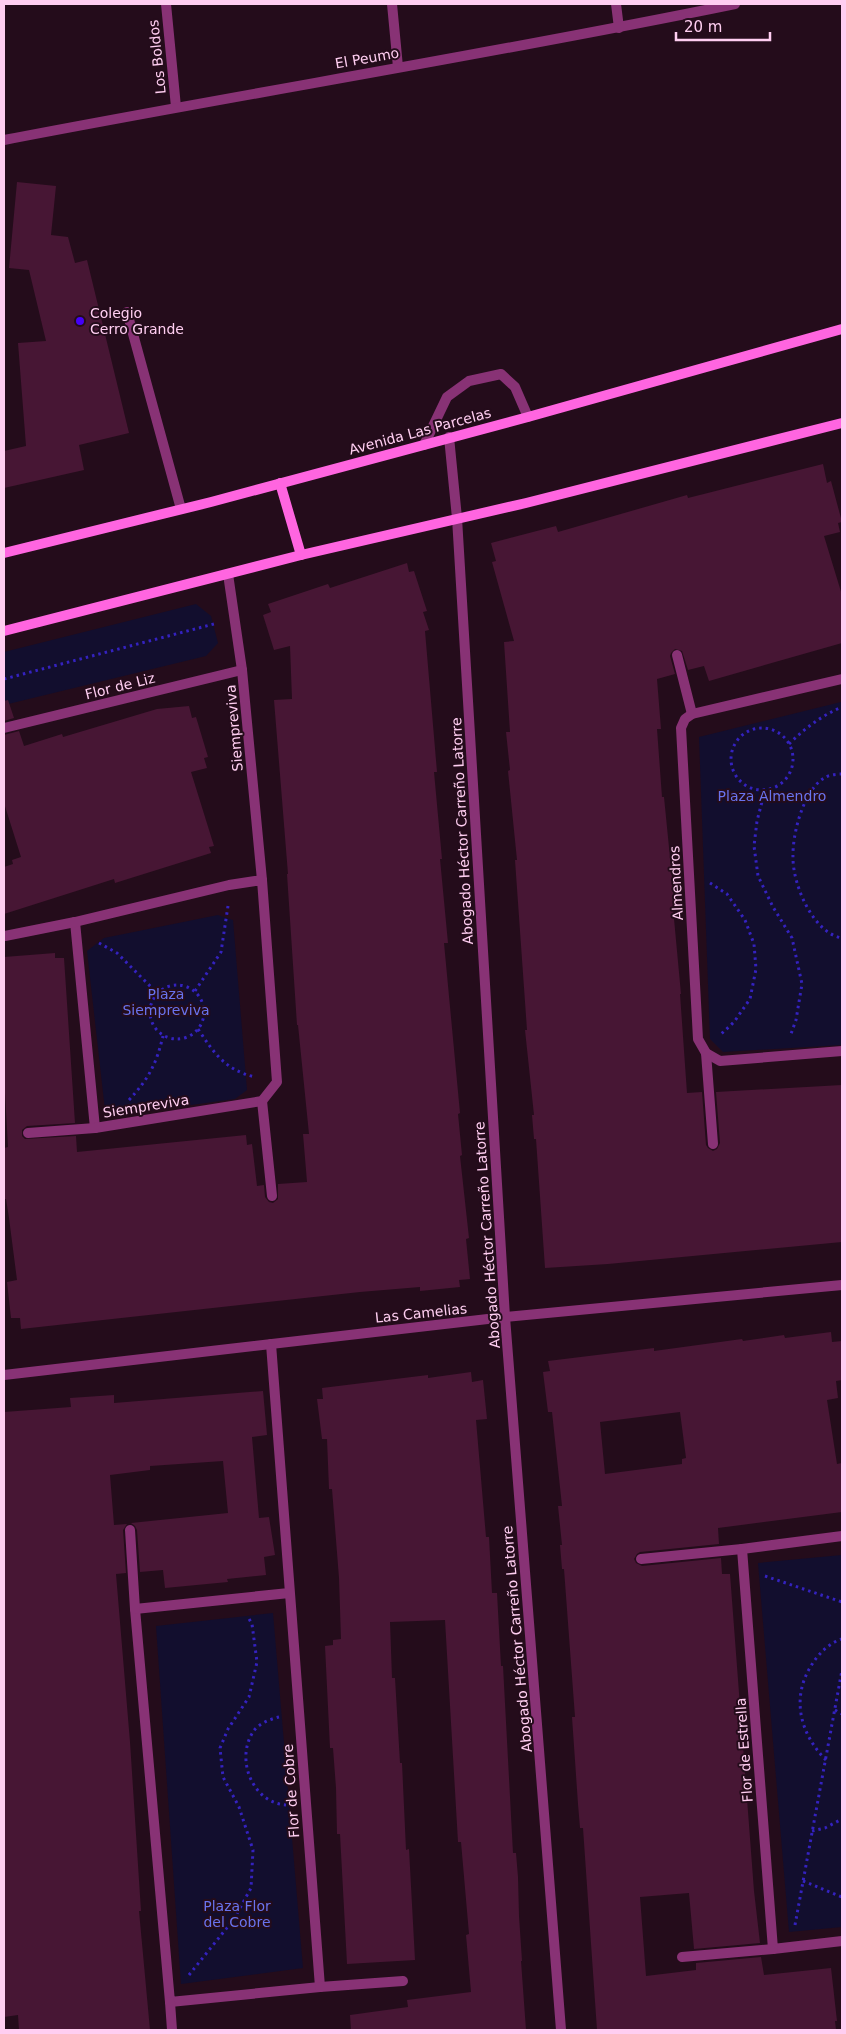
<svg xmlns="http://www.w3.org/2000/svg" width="846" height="2034" font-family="'DejaVu Sans',sans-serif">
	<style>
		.green { fill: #120e2e }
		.building { fill: #471634; fill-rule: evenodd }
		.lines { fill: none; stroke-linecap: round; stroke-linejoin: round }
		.path { stroke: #3422bf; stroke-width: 3; stroke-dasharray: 2.5 4; stroke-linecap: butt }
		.lane { stroke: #883275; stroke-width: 10 }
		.street { stroke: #883275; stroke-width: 10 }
		.secondary { stroke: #ff65e0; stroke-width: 10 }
		.poi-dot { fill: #4500f9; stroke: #240c1b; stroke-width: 2 }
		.labels { text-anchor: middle; stroke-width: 4; stroke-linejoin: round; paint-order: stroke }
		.street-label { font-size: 14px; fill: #ffcef1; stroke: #240c1b }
		.poi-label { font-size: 14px; fill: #ffcef1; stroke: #240c1b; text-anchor: start }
		.park-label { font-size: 14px; fill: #6973ee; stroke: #240c1b }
	</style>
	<rect width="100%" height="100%" fill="#240c1b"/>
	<g class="green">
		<path d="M 196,604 L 211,616 L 218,643 L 206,656 L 4,705 L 4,652 Z"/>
		<path d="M 841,702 L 842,740 L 842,1045 L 723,1052 L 710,1039 L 699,737 Z"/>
		<path d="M 218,915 L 233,920 L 247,1090 L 235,1099 L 118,1115 L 105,1110 L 87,951 L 104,938 Z"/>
		<path d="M 842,1555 L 842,1927 L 789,1932 L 758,1563 Z"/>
		<path d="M 273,1613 L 303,1968 L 181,1984 L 156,1626 Z"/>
	</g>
	<g class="building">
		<path d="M 17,182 L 56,186 L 51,235 L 68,237 L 75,263 L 87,260 L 129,433 L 79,445 L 84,470 L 4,488 L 4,451 L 26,446 L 18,343 L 46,341 L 29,270 L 9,268 Z"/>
		<path d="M 823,464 L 827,483 L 831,481 L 842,522 L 838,523 L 840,532 L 824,536 L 842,595 L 842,643 L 709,681 L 704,666 L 688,670 L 682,651 L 675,649 L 671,653 L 670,656 L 675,674 L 657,679 L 661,729 L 657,729 L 662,797 L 664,797 L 675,908 L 673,908 L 681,994 L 680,994 L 687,1093 L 702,1092 L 706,1145 L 708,1148 L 713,1151 L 717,1149 L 720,1143 L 716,1092 L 842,1085 L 842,1242 L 608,1264 L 545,1268 L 536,1139 L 534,1139 L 532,1115 L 534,1115 L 525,1030 L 527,1030 L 515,860 L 517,860 L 508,771 L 510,770 L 506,732 L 510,732 L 504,642 L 514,641 L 492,562 L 496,561 L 491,543 L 556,526 L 558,532 L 687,495 L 688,498 Z"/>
		<path d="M 407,563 L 409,572 L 414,571 L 427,611 L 423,612 L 429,630 L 425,631 L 437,772 L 434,772 L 442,859 L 440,859 L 448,943 L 444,943 L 460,1113 L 458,1114 L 462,1155 L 460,1156 L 469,1238 L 466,1239 L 470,1279 L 459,1280 L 460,1287 L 420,1291 L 420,1287 L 360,1292 L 21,1329 L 20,1318 L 11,1318 L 7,1282 L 17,1280 L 9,1218 L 6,1199 L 4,1199 L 4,1148 L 8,1147 L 4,1075 L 4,957 L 55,953 L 55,958 L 64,958 L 75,1123 L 27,1126 L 22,1130 L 22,1136 L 25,1139 L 76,1136 L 77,1152 L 246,1135 L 247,1145 L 252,1144 L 257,1186 L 264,1185 L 265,1197 L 269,1202 L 273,1203 L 278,1199 L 278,1184 L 307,1182 L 303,1134 L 309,1134 L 298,1025 L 297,1025 L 287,874 L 288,874 L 274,700 L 292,699 L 290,646 L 274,650 L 263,615 L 271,612 L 268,604 L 328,584 L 330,588 Z"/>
		<path d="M 8,700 L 14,718 L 4,721 L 4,701 Z"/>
		<path d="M 189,706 L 192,718 L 196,717 L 208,757 L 204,758 L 207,768 L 191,772 L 214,846 L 209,847 L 211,853 L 115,883 L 114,879 L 4,914 L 4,867 L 13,864 L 12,860 L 21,857 L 4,803 L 4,735 L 19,731 L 24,746 L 62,734 L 63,737 L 157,709 Z"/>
		<path d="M 831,1332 L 832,1342 L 842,1341 L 842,1380 L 836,1381 L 838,1398 L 827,1400 L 837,1464 L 842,1463 L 842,1512 L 718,1528 L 719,1544 L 640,1552 L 637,1554 L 634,1559 L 636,1563 L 642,1566 L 721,1558 L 722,1574 L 730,1574 L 754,1891 L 760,1943 L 694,1949 L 689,1893 L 640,1897 L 646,1976 L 696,1970 L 696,1963 L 761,1957 L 764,1975 L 831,1968 L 837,2021 L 835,2021 L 836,2030 L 597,2030 L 583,1828 L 580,1828 L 578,1804 L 572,1717 L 575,1717 L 564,1569 L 562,1569 L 560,1545 L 562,1545 L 558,1506 L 562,1506 L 552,1412 L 548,1412 L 543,1372 L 550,1371 L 548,1361 L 654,1348 L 654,1351 L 742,1339 L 743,1341 L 784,1335 L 785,1338 ZM 680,1412 L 686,1458 L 682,1459 L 682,1464 L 605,1474 L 600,1422 Z"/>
		<path d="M 471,1372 L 472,1382 L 483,1380 L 487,1419 L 476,1420 L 486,1537 L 489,1537 L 492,1593 L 497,1593 L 501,1666 L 503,1666 L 513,1853 L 516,1853 L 518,1877 L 519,1916 L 522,1961 L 521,1961 L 526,2030 L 351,2030 L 350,2015 L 408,2007 L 407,2000 L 471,1992 L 466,1935 L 469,1934 L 461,1842 L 458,1842 L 445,1620 L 390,1622 L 392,1678 L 395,1678 L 400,1763 L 402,1763 L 406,1850 L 409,1849 L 415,1960 L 347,1964 L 340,1834 L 337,1834 L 336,1788 L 333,1748 L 330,1748 L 325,1646 L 333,1645 L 333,1640 L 341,1639 L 339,1578 L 332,1489 L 329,1489 L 327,1439 L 322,1439 L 317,1399 L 323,1399 L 322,1388 L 428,1375 L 428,1378 Z"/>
		<path d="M 263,1391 L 267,1435 L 252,1437 L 259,1518 L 269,1517 L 275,1555 L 264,1557 L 266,1575 L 227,1579 L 228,1582 L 165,1588 L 163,1570 L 140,1572 L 137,1530 L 135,1526 L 131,1523 L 228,1513 L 223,1461 L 150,1466 L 150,1470 L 110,1475 L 114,1525 L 127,1524 L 123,1530 L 126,1573 L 116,1574 L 130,1742 L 141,1911 L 139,1911 L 150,2030 L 19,2030 L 18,2015 L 4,2017 L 4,1412 L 71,1407 L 70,1398 L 114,1395 L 114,1403 Z"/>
	</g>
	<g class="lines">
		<g class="path">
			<path d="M 4,679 L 214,624"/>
			<circle cx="762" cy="759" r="31"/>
			<path d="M 789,744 C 805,728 821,716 842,707"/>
			<path d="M 842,774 C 837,774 828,775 824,778 C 803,791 792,835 793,858 C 793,885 813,933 842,938"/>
			<path d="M 765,790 L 757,821 L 754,846 L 758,876 L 773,907 L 792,938 L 802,984 L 796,1020 L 791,1034"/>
			<path d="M 710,883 L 727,894 L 745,920 L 754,944 L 756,969 L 750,999 L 734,1022 L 719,1036"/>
			<path d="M 99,943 L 117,953 L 157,993"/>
			<circle cx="177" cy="1012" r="27"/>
			<path d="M 195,991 L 221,952 L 228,906"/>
			<path d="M 198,1029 C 214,1053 225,1070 255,1077"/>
			<path d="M 129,1100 C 149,1078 156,1065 163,1036"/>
			<path d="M 765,1576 L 842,1602"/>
			<path d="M 835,1710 L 842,1714"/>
			<path d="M 279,1717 C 270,1719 258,1724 253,1732 C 235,1760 253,1803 286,1805"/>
			<path d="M 826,1760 C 800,1734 791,1698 811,1666 C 818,1654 829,1643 842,1639"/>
			<path d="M 812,1831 L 825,1828 L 842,1819"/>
			<path d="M 803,1881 L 842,1897"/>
			<path d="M 795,1925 L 842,1670"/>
			<path d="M 189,1975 L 234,1919 L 251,1888 L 253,1850 L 239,1807 L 223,1777 L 220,1748 L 228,1729 L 249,1697 L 257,1662 L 252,1624 L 248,1617"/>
		</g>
		<g class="lane">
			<path d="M 127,312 L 181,509"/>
			<path d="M 424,445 L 447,397 L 469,381 L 501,374 L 515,387 L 528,417"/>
		</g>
		<g class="street">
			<path d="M 166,4 L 176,107"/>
			<path d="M 392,4 L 398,67"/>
			<path d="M 616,4 L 619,28"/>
			<path d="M 4,140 C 247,93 492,54 735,4"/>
			<path d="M 449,437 L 457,518 L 505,1317 L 561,2030"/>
			<path d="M 228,574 L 242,670 L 262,880"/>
			<path d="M 677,655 L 692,714"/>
			<path d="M 842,679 L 692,714 L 685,719 L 681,728 L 698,1039 L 706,1053 L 720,1061 L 842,1051"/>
			<path d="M 4,728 L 242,670"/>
			<path d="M 75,922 L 95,1128"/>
			<path d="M 5,936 L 75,922 L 229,885 L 262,880 L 277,1082 L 262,1101 L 95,1128 L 28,1133"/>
			<path d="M 706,1053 L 713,1144"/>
			<path d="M 262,1101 L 272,1196"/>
			<path d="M 271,1344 L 320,1987 L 170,2002 L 135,1609 L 289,1593"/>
			<path d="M 4,1375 L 505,1317 L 842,1285"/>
			<path d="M 130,1530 L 135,1609"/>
			<path d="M 842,1536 L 742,1549 L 773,1949 L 842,1941"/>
			<path d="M 641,1559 L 742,1549"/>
			<path d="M 682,1957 L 773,1949"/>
			<path d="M 320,1987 L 403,1981"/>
			<path d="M 170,2002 L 172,2030"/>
		</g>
		<g class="secondary">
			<path d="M 280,483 L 301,555"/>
			<path d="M 4,553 L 211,502 L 528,417 L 842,329"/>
			<path d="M 4,631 L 301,555 L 526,503 L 842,423"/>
		</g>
	</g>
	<circle class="poi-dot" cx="80" cy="321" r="5"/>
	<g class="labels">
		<g class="street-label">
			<text transform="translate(157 57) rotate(-96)" y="5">Los Boldos</text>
			<text transform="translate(367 58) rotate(-10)" y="5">El Peumo</text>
			<text transform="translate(420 431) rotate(-15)" y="5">Avenida Las Parcelas</text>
			<text transform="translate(120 686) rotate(-14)" y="5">Flor de Liz</text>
			<text transform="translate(234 728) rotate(-95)" y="5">Siempreviva</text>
			<text transform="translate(462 831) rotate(-93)" y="5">Abogado Héctor Carreño Latorre</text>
			<text transform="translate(676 883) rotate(-93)" y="5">Almendros</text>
			<text transform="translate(146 1106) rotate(-9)" y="5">Siempreviva</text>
			<text transform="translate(487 1235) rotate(-94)" y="5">Abogado Héctor Carreño Latorre</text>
			<text transform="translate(421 1313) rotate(-6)" y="5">Las Camelias</text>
			<text transform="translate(517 1639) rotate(-95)" y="5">Abogado Héctor Carreño Latorre</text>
			<text transform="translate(744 1750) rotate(-94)" y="5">Flor de Estrella</text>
			<text transform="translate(291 1791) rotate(-94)" y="5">Flor de Cobre</text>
		</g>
		<g class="poi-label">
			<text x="90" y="318">Colegio<tspan x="90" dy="16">Cerro Grande</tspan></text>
		</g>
		<g class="park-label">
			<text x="772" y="801">Plaza Almendro</text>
			<text x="166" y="999">Plaza<tspan x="166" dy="16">Siempreviva</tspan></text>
			<text x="237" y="1911">Plaza Flor<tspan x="237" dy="16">del Cobre</tspan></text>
		</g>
	</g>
	<rect width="846" height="2034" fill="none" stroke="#ffcef1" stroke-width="10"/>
	<path d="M676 32v8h94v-8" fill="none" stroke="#ffcef1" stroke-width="2.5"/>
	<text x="684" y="32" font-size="15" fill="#ffcef1" stroke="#240c1b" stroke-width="4" paint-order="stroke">20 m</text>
</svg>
